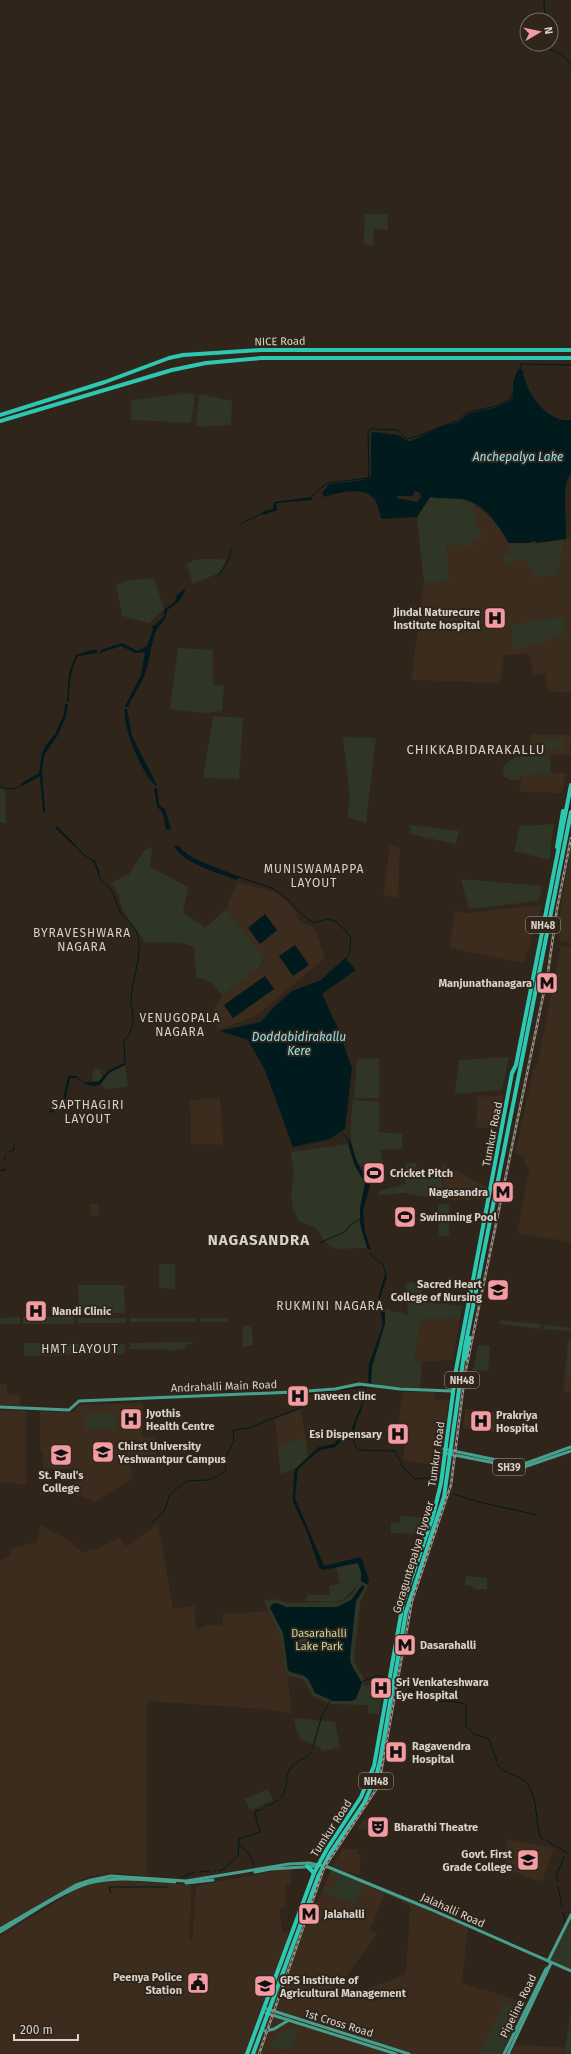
<svg xmlns="http://www.w3.org/2000/svg" width="571" height="2054" font-family="'Fira Sans',sans-serif">
	<style>
		.built { fill: #3b2c1d; fill-rule: evenodd }
		.green { fill: #303626 }
		.water { fill: #001a1e; fill-rule: evenodd }
		.lines { fill: none; stroke-linecap: round; stroke-linejoin: round }
		.stream { stroke: #001a1e; stroke-width: 1 }
		.major { stroke: #47a08d; stroke-width: 3 }
		.highway { stroke: #2cc8b1; stroke-width: 4 }
		.rail-casing { stroke: #989088; stroke-width: 2.5 }
		.rail { stroke: #2f251b; stroke-width: 1; stroke-dasharray: 3; stroke-linecap: butt }
		.labels { text-anchor: middle; stroke-width: 4; stroke-linejoin: round; paint-order: stroke }
		.shield { fill: #2f251b; stroke: #a59e96; stroke-width: 1 }
		.shield-label { font-size: 10px; font-weight: bold; fill: #d8d2cb }
		.street-label { font-size: 11px; fill: #d8d2cb; stroke: #2f251b }
		.poi-label { font-size: 11px; font-weight: bold; fill: #d8d2cb; stroke: #2f251b; text-anchor: start }
		.park-label { font-size: 11px; fill: #c5dca4; stroke: #2f251b }
		.water-label { font-size: 12px; font-style: italic; fill: #95e2ec; stroke: #2f251b }
		.neighbourhood-label { font-size: 12px; letter-spacing: 1px; fill: #d8d2cb; stroke: #2f251b }
		.quarter-label { font-size: 13px; letter-spacing: 1px; fill: #d8d2cb; stroke: #2f251b }
		.district-label { font-size: 15px; font-weight: bold; letter-spacing: 1px; fill: #d8d2cb; stroke: #2f251b }
	</style>
	<rect width="100%" height="100%" fill="#2f251b"/>
	<g class="built">
		<path d="M 474,504 L 494,520 L 509,543 L 534,541 L 537,543 L 571,537 L 571,693 L 547,691 L 546,673 L 534,675 L 528,653 L 504,655 L 500,683 L 411,680 L 424,583 L 417,517 Z"/>
		<path d="M 531,734 L 571,735 L 570,755 L 532,756 Z"/>
		<path d="M 551,773 L 566,773 L 562,793 L 519,792 L 522,776 Z"/>
		<path d="M 390,845 L 400,848 L 398,898 L 383,896 Z"/>
		<path d="M 571,845 L 571,943 L 570,943 L 559,940 L 560,912 Z"/>
		<path d="M 237,882 L 275,892 L 290,904 L 301,923 L 314,927 L 325,958 L 256,1016 L 217,1030 L 214,1008 L 222,995 L 260,967 L 265,959 L 226,909 Z"/>
		<path d="M 542,905 L 524,963 L 449,948 L 455,911 L 468,913 Z"/>
		<path d="M 561,946 L 571,946 L 571,1242 L 517,1233 L 529,1169 L 524,1164 L 525,1157 L 515,1154 L 533,1070 L 537,1066 Z"/>
		<path d="M 503,1095 L 498,1129 L 476,1127 L 477,1097 Z"/>
		<path d="M 220,1097 L 223,1145 L 191,1144 L 190,1101 Z"/>
		<path d="M 441,1163 L 487,1187 L 485,1199 L 445,1200 Z"/>
		<path d="M 90,1204 L 99,1204 L 98,1216 L 90,1216 Z"/>
		<path d="M 460,1318 L 453,1360 L 422,1362 L 414,1359 L 421,1319 Z"/>
		<path d="M 568,1339 L 571,1339 L 571,1393 L 563,1392 Z"/>
		<path d="M 0,1384 L 7,1384 L 7,1395 L 20,1395 L 20,1406 L 0,1405 Z"/>
		<path d="M 403,1392 L 435,1392 L 435,1399 L 449,1400 L 441,1466 L 403,1460 L 407,1429 L 397,1427 Z"/>
		<path d="M 143,1403 L 142,1437 L 156,1437 L 156,1456 L 128,1456 L 133,1478 L 95,1502 L 71,1493 L 74,1469 L 43,1469 L 43,1451 L 40,1451 L 40,1411 L 72,1413 L 79,1405 Z"/>
		<path d="M 301,1409 L 308,1458 L 296,1468 L 281,1474 L 275,1419 Z"/>
		<path d="M 465,1409 L 498,1412 L 496,1432 L 463,1429 Z"/>
		<path d="M 0,1410 L 26,1411 L 26,1485 L 0,1482 Z"/>
		<path d="M 158,1524 L 173,1608 L 195,1606 L 196,1630 L 206,1625 L 223,1626 L 223,1614 L 268,1611 L 278,1627 L 284,1651 L 292,1713 L 264,1709 L 147,1701 L 147,1876 L 116,1873 L 88,1877 L 0,1927 L 0,1561 L 10,1556 L 11,1548 L 37,1542 L 41,1525 L 68,1540 L 82,1552 L 100,1548 L 119,1537 L 126,1546 Z"/>
		<path d="M 363,1820 L 385,1821 L 388,1831 L 357,1829 Z"/>
		<path d="M 507,1839 L 554,1848 L 542,1882 L 520,1875 L 520,1873 L 506,1872 Z"/>
		<path d="M 343,1848 L 358,1850 L 357,1854 L 361,1855 L 359,1876 L 332,1866 Z"/>
		<path d="M 285,1869 L 291,1869 L 291,1885 L 286,1885 L 286,1907 L 279,1909 L 283,1933 L 289,1930 L 285,1947 L 297,1948 L 331,1870 L 389,1892 L 468,1925 L 462,1983 L 533,2005 L 514,2045 L 564,2047 L 564,2054 L 0,2054 L 0,1936 L 82,1886 L 112,1880 L 192,1885 L 189,1937 L 192,1942 L 196,1886 ZM 385,1894 L 410,1906 L 406,1974 L 355,1993 L 345,1978 L 377,1934 L 370,1930 Z"/>
	</g>
	<g class="green">
		<path d="M 365,214 L 387,214 L 388,230 L 374,229 L 373,246 L 364,243 Z"/>
		<path d="M 189,393 L 195,395 L 191,423 L 131,420 L 131,400 Z"/>
		<path d="M 199,394 L 232,401 L 231,425 L 196,427 Z"/>
		<path d="M 430,497 L 463,499 L 474,504 L 476,525 L 485,539 L 475,539 L 473,546 L 446,545 L 449,581 L 424,583 L 417,517 Z"/>
		<path d="M 563,541 L 558,575 L 534,577 L 525,558 L 506,566 L 503,556 L 509,555 L 508,546 Z"/>
		<path d="M 227,559 L 219,573 L 193,584 L 187,565 C 194,556 216,560 227,559 Z"/>
		<path d="M 154,578 L 164,609 L 149,623 L 122,616 L 116,585 L 130,580 Z"/>
		<path d="M 565,616 L 564,635 L 513,650 L 513,625 Z"/>
		<path d="M 178,648 L 213,650 L 213,685 L 224,686 L 222,711 L 207,713 L 170,709 Z"/>
		<path d="M 213,716 L 243,718 L 239,779 L 203,778 Z"/>
		<path d="M 343,737 L 376,738 L 366,823 L 347,817 L 350,798 Z"/>
		<rect x="541" y="739" width="22" height="10"/>
		<path d="M 550,756 L 551,773 L 522,776 L 520,780 L 508,780 L 507,777 L 504,777 L 503,766 L 515,757 Z"/>
		<path d="M 0,789 L 5,790 L 6,823 L 0,822 Z"/>
		<path d="M 554,824 L 549,860 L 514,851 L 520,826 Z"/>
		<path d="M 411,825 L 459,831 L 456,844 L 410,834 Z"/>
		<path d="M 152,847 L 150,867 L 188,887 L 183,912 L 205,928 L 226,909 L 265,959 L 262,961 L 260,967 L 222,995 C 214,986 209,977 196,978 L 194,947 L 181,943 L 145,942 L 122,909 L 118,893 L 112,883 L 129,874 L 145,850 Z"/>
		<path d="M 461,879 L 542,886 L 539,901 L 469,909 Z"/>
		<path d="M 509,1057 L 502,1090 L 455,1094 L 459,1060 Z"/>
		<path d="M 379,1058 L 379,1098 L 354,1098 L 357,1059 Z"/>
		<path d="M 125,1065 L 128,1086 L 105,1090 L 104,1086 L 100,1085 L 109,1073 Z"/>
		<path d="M 93,1069 L 100,1069 L 102,1078 L 99,1081 L 92,1083 Z"/>
		<path d="M 353,1100 L 379,1102 L 379,1132 L 402,1134 L 402,1149 L 381,1150 L 383,1166 L 360,1166 C 347,1145 351,1123 353,1100 Z"/>
		<path d="M 348,1144 L 355,1166 L 365,1183 L 360,1209 L 360,1223 L 367,1248 L 334,1249 L 323,1240 L 317,1229 L 299,1221 L 294,1211 L 291,1197 L 294,1173 L 291,1152 Z"/>
		<path d="M 406,1163 L 416,1163 L 417,1168 L 423,1168 L 424,1179 L 441,1176 L 445,1200 L 404,1193 L 379,1195 L 379,1191 L 405,1184 Z"/>
		<path d="M 367,1170 L 380,1171 L 380,1177 L 376,1177 L 376,1183 L 371,1183 L 371,1177 L 367,1176 Z"/>
		<path d="M 438,1204 L 449,1204 L 449,1236 L 439,1236 Z"/>
		<path d="M 159,1264 L 175,1264 L 175,1289 L 159,1288 Z"/>
		<path d="M 406,1282 L 422,1284 L 421,1302 L 462,1306 L 460,1318 L 421,1319 L 414,1359 L 422,1362 L 420,1388 L 382,1386 L 371,1383 L 372,1366 L 385,1324 L 385,1309 L 408,1315 Z"/>
		<path d="M 78,1285 L 124,1285 L 125,1313 L 79,1314 Z"/>
		<path d="M 20,1317 L 20,1324 L 0,1324 L 0,1318 Z"/>
		<rect x="23" y="1317" width="51" height="7"/>
		<rect x="78" y="1318" width="48" height="5"/>
		<rect x="130" y="1318" width="65" height="4"/>
		<rect x="200" y="1318" width="27" height="4"/>
		<path d="M 501,1320 L 541,1324 L 540,1329 L 500,1324 Z"/>
		<path d="M 251,1325 L 253,1345 L 242,1347 L 243,1326 Z"/>
		<path d="M 544,1325 L 571,1328 L 571,1331 L 543,1329 Z"/>
		<path d="M 568,1340 L 571,1340 L 571,1379 L 567,1379 Z"/>
		<path d="M 193,1342 L 193,1344 L 186,1345 L 186,1348 L 174,1350 L 129,1349 L 130,1343 Z"/>
		<path d="M 24,1343 L 125,1344 L 125,1354 L 24,1356 Z"/>
		<path d="M 478,1345 L 490,1346 L 488,1371 L 473,1370 Z"/>
		<path d="M 116,1413 L 116,1429 L 85,1429 L 85,1414 Z"/>
		<path d="M 305,1436 L 308,1458 L 296,1468 L 281,1474 L 278,1448 Z"/>
		<path d="M 400,1516 L 424,1517 L 420,1534 L 391,1533 L 391,1523 L 400,1522 Z"/>
		<path d="M 352,1563 L 358,1563 L 361,1572 L 361,1581 L 368,1585 L 360,1602 L 354,1658 L 355,1663 L 364,1679 L 364,1686 L 376,1683 L 381,1701 L 379,1714 L 368,1713 L 368,1705 L 330,1704 L 313,1696 L 303,1679 L 288,1676 C 283,1670 285,1658 283,1649 C 279,1629 272,1619 264,1601 L 275,1599 L 288,1603 L 344,1601 L 354,1592 L 359,1583 L 344,1599 L 337,1601 L 306,1601 L 308,1595 L 330,1595 L 329,1586 L 340,1584 L 336,1567 Z"/>
		<path d="M 466,1576 L 487,1578 L 487,1589 L 474,1589 L 472,1586 L 465,1585 Z"/>
		<path d="M 294,1718 L 335,1722 L 340,1747 L 322,1751 L 321,1748 C 300,1739 298,1742 294,1718 Z"/>
		<path d="M 268,1789 L 273,1800 L 251,1810 L 244,1799 Z"/>
		<path d="M 331,1870 L 363,1883 L 355,1904 L 322,1891 L 324,1886 L 333,1889 L 338,1878 L 329,1874 Z"/>
		<path d="M 571,1916 L 571,1969 L 549,1961 Z"/>
		<path d="M 505,2003 L 525,2008 L 501,2054 L 479,2054 Z"/>
		<path d="M 571,2010 L 571,2054 L 564,2054 Z"/>
		<path d="M 298,2027 L 291,2051 L 269,2045 L 282,2032 Z"/>
	</g>
	<g class="water">
		<path d="M 518,369 L 523,370 C 524,391 548,424 571,420 L 571,473 L 567,480 L 565,493 L 566,539 L 537,543 L 534,541 L 530,543 L 509,543 C 498,525 484,502 461,499 C 451,498 440,499 430,497 L 417,517 L 383,519 L 381,518 C 379,512 378,504 375,500 C 365,485 337,493 324,497 L 322,493 L 329,484 L 364,480 L 371,476 L 371,434 L 373,432 L 398,435 L 408,441 L 411,441 L 445,425 L 456,423 L 470,413 L 494,408 L 510,401 L 513,396 L 513,382 ZM 415,491 L 420,493 L 421,497 L 417,502 L 396,498 L 398,496 L 412,496 Z"/>
		<path d="M 312,497 L 312,500 L 278,503 L 276,504 L 277,510 L 264,515 L 262,512 L 273,509 L 274,502 Z"/>
		<path d="M 184,589 L 185,591 L 179,602 L 167,610 C 166,623 159,623 155,634 C 150,647 150,661 145,674 C 141,686 133,695 128,707 L 125,706 L 141,675 L 145,652 L 136,653 L 121,646 L 100,653 L 101,650 L 122,643 L 137,651 L 147,646 L 153,629 L 152,627 L 165,616 L 165,609 L 175,602 L 177,595 Z"/>
		<path d="M 91,650 L 97,650 L 97,653 L 78,656 C 70,671 69,685 69,701 L 67,701 L 69,673 L 76,655 Z"/>
		<path d="M 65,704 L 68,704 L 66,716 L 58,735 L 44,755 L 42,771 L 45,812 L 43,813 L 40,776 L 22,786 L 20,784 L 39,773 L 42,753 L 46,745 L 55,734 L 64,714 Z"/>
		<path d="M 125,709 L 127,709 L 132,736 L 157,785 L 155,785 C 142,774 122,726 125,709 Z"/>
		<path d="M 154,788 L 157,788 L 159,805 L 165,809 L 171,829 L 167,830 L 166,828 L 163,814 L 157,806 Z"/>
		<path d="M 57,826 L 85,855 L 95,861 L 100,873 L 98,873 L 94,862 L 84,855 L 55,828 Z"/>
		<path d="M 174,846 L 178,846 L 192,858 L 240,877 L 237,880 C 220,873 183,864 174,846 Z"/>
		<path d="M 265,914 L 277,930 L 260,944 L 248,928 Z"/>
		<path d="M 295,945 L 309,965 L 293,976 L 279,956 Z"/>
		<path d="M 345,958 L 356,970 L 322,994 L 338,1029 L 352,1068 L 345,1129 L 330,1139 L 293,1147 L 265,1070 L 248,1040 L 220,1031 L 261,1022 L 272,1009 L 292,991 L 321,980 Z"/>
		<path d="M 265,976 L 274,989 L 233,1018 L 224,1005 Z"/>
		<path d="M 124,1063 L 125,1065 L 109,1073 L 100,1085 L 92,1086 L 83,1083 L 99,1081 L 108,1071 Z"/>
		<path d="M 68,1076 L 77,1076 L 77,1078 L 70,1078 L 64,1106 L 61,1109 L 50,1113 L 49,1111 L 59,1108 L 62,1105 Z"/>
		<path d="M 350,1140 L 357,1162 L 370,1185 L 363,1211 L 365,1232 L 371,1250 L 367,1248 L 360,1223 L 360,1209 L 365,1183 L 355,1166 L 348,1144 Z"/>
		<path d="M 385,1275 L 387,1276 L 379,1302 L 385,1312 L 385,1324 L 372,1366 L 371,1383 L 368,1382 L 369,1364 L 383,1325 L 378,1298 Z"/>
		<path d="M 359,1410 L 362,1410 L 357,1419 L 351,1441 L 344,1438 L 335,1447 L 321,1450 L 316,1453 L 298,1469 L 295,1498 L 324,1566 L 361,1557 L 369,1580 L 368,1585 L 361,1581 L 361,1572 L 358,1563 L 323,1570 L 319,1567 L 307,1532 L 293,1502 L 294,1473 L 296,1468 L 319,1447 L 334,1444 L 341,1435 L 349,1436 Z"/>
		<path d="M 362,1585 L 365,1587 L 356,1601 L 350,1658 L 351,1664 L 362,1683 L 356,1699 L 352,1701 L 333,1701 L 315,1693 L 308,1679 L 304,1676 L 288,1671 L 283,1633 L 270,1608 L 272,1604 L 276,1603 L 287,1607 L 337,1607 L 351,1600 ZM 303,1638 L 307,1638 L 310,1643 L 308,1649 L 304,1651 L 300,1650 L 297,1645 L 299,1640 Z"/>
	</g>
	<g class="lines">
		<g class="stream">
			<path d="M 544,0 L 545,20"/>
			<path d="M 545,44 L 549,49 L 563,55 L 571,65"/>
			<path d="M 520,371 L 521,364 L 571,365"/>
			<path d="M 312,496 L 327,483 L 368,478 L 369,474 L 368,432 L 370,429 L 397,430 L 407,439 L 412,438 L 456,421 L 468,412 L 496,406 L 509,400 L 514,391"/>
			<path d="M 242,523 L 263,513"/>
			<path d="M 218,575 C 225,567 231,559 231,548"/>
			<path d="M 163,619 L 165,610"/>
			<path d="M 0,786 C 8,790 14,790 22,785"/>
			<path d="M 190,856 L 201,862"/>
			<path d="M 98,872 L 101,881 C 115,888 114,899 120,911 C 126,921 135,925 138,936 C 143,954 131,983 131,1001 C 131,1008 134,1014 133,1022 C 132,1029 129,1036 124,1041 L 125,1064 L 123,1065"/>
			<path d="M 239,877 C 251,882 267,885 277,891 C 293,901 297,914 314,923 L 327,919 L 337,922 L 351,937 L 349,955 L 346,960"/>
			<path d="M 76,1077 L 84,1082"/>
			<path d="M 342,1133 L 347,1138 L 349,1143"/>
			<path d="M 9,1152 L 14,1150 L 14,1144"/>
			<path d="M 5,1160 L 5,1155"/>
			<path d="M 0,1170 L 5,1170 L 5,1167"/>
			<path d="M 320,1243 L 346,1231 L 349,1226 L 360,1219"/>
			<path d="M 370,1253 L 374,1258 L 383,1264 L 386,1276"/>
			<path d="M 339,1390 L 366,1387"/>
			<path d="M 360,1410 C 364,1402 363,1395 366,1387"/>
			<path d="M 352,1437 L 357,1450 L 395,1451 L 403,1467 L 415,1479 C 422,1479 432,1476 438,1481"/>
			<path d="M 453,1494 L 483,1503 L 537,1515"/>
			<path d="M 151,1524 L 165,1510 L 169,1496 L 176,1489 L 187,1481 L 209,1480 L 223,1473 L 226,1469 L 225,1459 L 234,1441 L 233,1430 L 248,1428 L 300,1408 L 303,1405 L 304,1394 L 334,1391"/>
			<path d="M 361,1682 L 378,1675 L 387,1679"/>
			<path d="M 399,1683 C 410,1688 418,1695 429,1699 C 440,1703 453,1700 464,1704"/>
			<path d="M 466,1705 L 466,1726 L 474,1734 L 489,1739 L 497,1761"/>
			<path d="M 313,1747 L 322,1715 L 331,1700"/>
			<path d="M 497,1764 C 502,1775 521,1773 529,1786 C 538,1801 535,1822 541,1838 L 543,1839"/>
			<path d="M 281,1798 C 289,1789 284,1776 291,1767 C 297,1760 308,1759 312,1751"/>
			<path d="M 265,1807 L 279,1800"/>
			<path d="M 547,1841 L 566,1852 L 566,1854"/>
			<path d="M 238,1843 L 252,1858 L 254,1866"/>
			<path d="M 214,1871 L 215,1871"/>
			<path d="M 219,1871 L 224,1869 L 238,1856 L 239,1839 L 260,1832 L 255,1814 L 256,1811 L 262,1809"/>
			<path d="M 199,1872 L 210,1871"/>
			<path d="M 182,1877 L 195,1872"/>
			<path d="M 557,1881 L 556,1876 L 564,1857"/>
			<path d="M 558,1886 L 562,1908"/>
			<path d="M 111,1893 L 109,1887 L 167,1887"/>
			<path d="M 563,1913 L 565,1922"/>
		</g>
		<g class="major">
			<path d="M 0,1407 L 69,1410 L 79,1401 L 294,1392 L 335,1389 L 359,1384 L 400,1389 L 452,1391"/>
			<path d="M 444,1449 L 521,1465 L 571,1447"/>
			<path d="M 444,1453 L 521,1468 L 571,1451"/>
			<path d="M 328,1867 L 430,1909 L 571,1971"/>
			<path d="M 255,1872 L 271,1869 L 319,1866"/>
			<path d="M 186,1883 L 213,1880"/>
			<path d="M 0,1929 L 76,1885 L 91,1880 L 111,1876 L 186,1881 L 289,1864 L 309,1863 L 328,1867"/>
			<path d="M 0,1932 C 25,1917 62,1891 89,1883 C 116,1876 147,1880 175,1882"/>
			<path d="M 548,1961 L 571,1915"/>
			<path d="M 264,2008 L 409,2054"/>
			<path d="M 266,2013 L 396,2054"/>
			<path d="M 265,2031 L 274,2029 L 289,2020"/>
			<path d="M 504,2054 L 546,1969 L 549,1967"/>
			<path d="M 508,2054 L 551,1963"/>
		</g>
		<g class="highway">
			<path d="M 0,415 L 105,382 L 169,358 L 183,355 L 261,350 L 571,350"/>
			<path d="M 0,421 L 172,370 L 206,363 L 261,358 L 571,358"/>
			<path d="M 557,847 L 563,811"/>
			<path d="M 466,1359 L 470,1338"/>
			<path d="M 307,1866 L 314,1873"/>
			<path d="M 247,2054 L 314,1873 L 327,1849 L 361,1797 L 374,1766 L 403,1603 L 433,1516 L 441,1483 L 456,1370 L 512,1073 L 516,1065 L 571,785"/>
			<path d="M 253,2054 L 318,1877 L 331,1852 L 364,1803 L 376,1777 L 380,1761 L 406,1612 L 444,1497 L 465,1347 L 571,812"/>
		</g>
		<g class="rail-casing">
			<path id="rail" d="M 259,2054 L 324,1868 L 377,1788 L 380,1778 L 412,1601 L 451,1485 L 465,1374 L 548,972 L 557,909 L 571,838"/>
		</g>
		<use href="#rail" class="rail"/>
	</g>
	<defs>
		<g id="hospital-square" transform="scale(1.15)"><rect x="-9" y="-9" width="18" height="18" rx="4" fill="#f49aa1" stroke="#2f251b"/><path d="M-5-5h3v3.5h4V-5h3V5h-3V1.5h-4V5h-3Z" fill="#111"/></g>
		<g id="metro-square" transform="scale(1.15)"><rect x="-9" y="-9" width="18" height="18" rx="4" fill="#f49aa1" stroke="#2f251b"/><path d="M-5.5 5V-5H-3L0 0L3-5H5.5V5H3V-.5L0 4L-3-.5V5Z" fill="#111"/></g>
		<g id="stadium-square" transform="scale(1.15)"><rect x="-9" y="-9" width="18" height="18" rx="4" fill="#f49aa1" stroke="#2f251b"/><path d="M0-5a6.5 5 0 1 0 0 10a6.5 5 0 1 0 0-10ZM-3.5-1.8h7v3.6h-7Z" fill="#111"/></g>
		<g id="university-square" transform="scale(1.15)"><rect x="-9" y="-9" width="18" height="18" rx="4" fill="#f49aa1" stroke="#2f251b"/><path d="M0-5L7-2L0 1L-7-2ZM-4 1L0 2.5L4 1V4Q0 6-4 4Z" fill="#111"/></g>
		<g id="theatre-square" transform="scale(1.15)"><rect x="-9" y="-9" width="18" height="18" rx="4" fill="#f49aa1" stroke="#2f251b"/><path d="M-5-5.5Q0-4 5-5.5V0Q5 5 0 6Q-5 5-5 0ZM-3.3-2.5H-1v1.5H-3.3ZM1-2.5H3.3v1.5H1ZM-2.8 1Q0 5.5 2.8 1Z" fill="#111"/></g>
		<g id="civic-square" transform="scale(1.15)"><rect x="-9" y="-9" width="18" height="18" rx="4" fill="#f49aa1" stroke="#2f251b"/><path d="M-.6-6.5H3V-4.5H.6V-3L4-1V1h2V6H-6V1h2V-1L-.6-3ZM-1.2 2.5V6h2.4V2.5Z" fill="#111"/></g>
	</defs>
	<g fill-rule="evenodd">
		<use href="#hospital-square" x="495" y="618"/>
		<use href="#metro-square" x="547" y="983"/>
		<use href="#stadium-square" x="374" y="1173"/>
		<use href="#metro-square" x="503" y="1192"/>
		<use href="#stadium-square" x="405" y="1217"/>
		<use href="#university-square" x="498" y="1290"/>
		<use href="#hospital-square" x="36" y="1311"/>
		<use href="#hospital-square" x="298" y="1396"/>
		<use href="#hospital-square" x="131" y="1419"/>
		<use href="#hospital-square" x="481" y="1421"/>
		<use href="#hospital-square" x="398" y="1434"/>
		<use href="#university-square" x="103" y="1452"/>
		<use href="#university-square" x="61" y="1455"/>
		<use href="#metro-square" x="405" y="1645"/>
		<use href="#hospital-square" x="381" y="1688"/>
		<use href="#hospital-square" x="396" y="1752"/>
		<use href="#theatre-square" x="378" y="1827"/>
		<use href="#university-square" x="528" y="1860"/>
		<use href="#metro-square" x="309" y="1914"/>
		<use href="#civic-square" x="198" y="1983"/>
		<use href="#university-square" x="265" y="1986"/>
	</g>
	<g class="labels">
		<g class="shield">
			<rect x="526" y="917" width="34" height="16" rx="3"/>
			<rect x="445" y="1372" width="34" height="16" rx="3"/>
			<rect x="493" y="1459" width="32" height="16" rx="3"/>
			<rect x="359" y="1773" width="34" height="16" rx="3"/>
		</g>
		<g class="shield-label">
			<text x="543" y="929">NH48</text>
			<text x="462" y="1384">NH48</text>
			<text x="509" y="1471">SH39</text>
			<text x="376" y="1785">NH48</text>
		</g>
		<g class="street-label">
			<text transform="translate(280 341) rotate(-1)" y="4">NICE Road</text>
			<text transform="translate(492 1134) rotate(-79)" y="4">Tumkur Road</text>
			<text transform="translate(224 1386) rotate(-2)" y="4">Andrahalli Main Road</text>
			<text transform="translate(436 1454) rotate(-82)" y="4">Tumkur Road</text>
			<text transform="translate(413 1557) rotate(-73)" y="4">Goraguntepalya Flyover</text>
			<text transform="translate(331 1828) rotate(-57)" y="4">Tumkur Road</text>
			<text transform="translate(453 1910) rotate(24)" y="4">Jalahalli Road</text>
			<text transform="translate(518 2006) rotate(-64)" y="4">Pipeline Road</text>
			<text transform="translate(339 2023) rotate(17)" y="4">1st Cross Road</text>
		</g>
		<g class="poi-label">
			<text x="480" y="616" text-anchor="end">Jindal Naturecure<tspan x="480" dy="13">Institute hospital</tspan></text>
			<text x="532" y="987" text-anchor="end">Manjunathanagara</text>
			<text x="390" y="1177">Cricket Pitch</text>
			<text x="488" y="1196" text-anchor="end">Nagasandra</text>
			<text x="420" y="1221">Swimming Pool</text>
			<text x="482" y="1288" text-anchor="end">Sacred Heart<tspan x="482" dy="13">College of Nursing</tspan></text>
			<text x="52" y="1315">Nandi Clinic</text>
			<text x="314" y="1400">naveen clinc</text>
			<text x="146" y="1417">Jyothis<tspan x="146" dy="13">Health Centre</tspan></text>
			<text x="496" y="1419">Prakriya<tspan x="496" dy="13">Hospital</tspan></text>
			<text x="382" y="1438" text-anchor="end">Esi Dispensary</text>
			<text x="118" y="1450">Chirst University<tspan x="118" dy="13">Yeshwantpur Campus</tspan></text>
			<text x="61" y="1479" text-anchor="middle">St. Paul's<tspan x="61" dy="13">College</tspan></text>
			<text x="420" y="1649">Dasarahalli</text>
			<text x="396" y="1686">Sri Venkateshwara<tspan x="396" dy="13">Eye Hospital</tspan></text>
			<text x="412" y="1750">Ragavendra<tspan x="412" dy="13">Hospital</tspan></text>
			<text x="394" y="1831">Bharathi Theatre</text>
			<text x="512" y="1858" text-anchor="end">Govt. First<tspan x="512" dy="13">Grade College</tspan></text>
			<text x="324" y="1918">Jalahalli</text>
			<text x="182" y="1981" text-anchor="end">Peenya Police<tspan x="182" dy="13">Station</tspan></text>
			<text x="280" y="1984">GPS Institute of<tspan x="280" dy="13">Agricultural Management</tspan></text>
		</g>
		<g class="park-label">
			<text x="319" y="1637">Dasarahalli<tspan x="319" dy="13">Lake Park</tspan></text>
		</g>
		<g class="water-label">
			<text x="518" y="461">Anchepalya Lake</text>
			<text x="299" y="1041">Doddabidirakallu<tspan x="299" dy="14">Kere</tspan></text>
		</g>
		<g class="neighbourhood-label">
			<text x="314" y="873">MUNISWAMAPPA<tspan x="314" dy="14">LAYOUT</tspan></text>
			<text x="82" y="937">BYRAVESHWARA<tspan x="82" dy="14">NAGARA</tspan></text>
			<text x="180" y="1022">VENUGOPALA<tspan x="180" dy="14">NAGARA</tspan></text>
			<text x="88" y="1109">SAPTHAGIRI<tspan x="88" dy="14">LAYOUT</tspan></text>
			<text x="330" y="1310">RUKMINI NAGARA</text>
			<text x="80" y="1353">HMT LAYOUT</text>
		</g>
		<g class="quarter-label">
			<text x="476" y="754">CHIKKABIDARAKALLU</text>
		</g>
		<g class="district-label">
			<text x="259" y="1245">NAGASANDRA</text>
		</g>
	</g>
	<g transform="translate(539 32) rotate(81)"><circle r="19" fill="#2f251b" stroke="#736a61"/>
	<path d="M0-3L7 15L0 10L-7 15Z" fill="#f49aa1"/>
	<text y="-6" font-size="11" font-weight="bold" text-anchor="middle" fill="#d8d2cb">N</text>
	</g>
	<path d="M14 2034v6h64v-6" fill="none" stroke="#d8d2cb" stroke-width="2"/>
	<text x="20" y="2034" font-size="12" fill="#d8d2cb" stroke="#2f251b" stroke-width="3" paint-order="stroke">200 m</text>
</svg>
